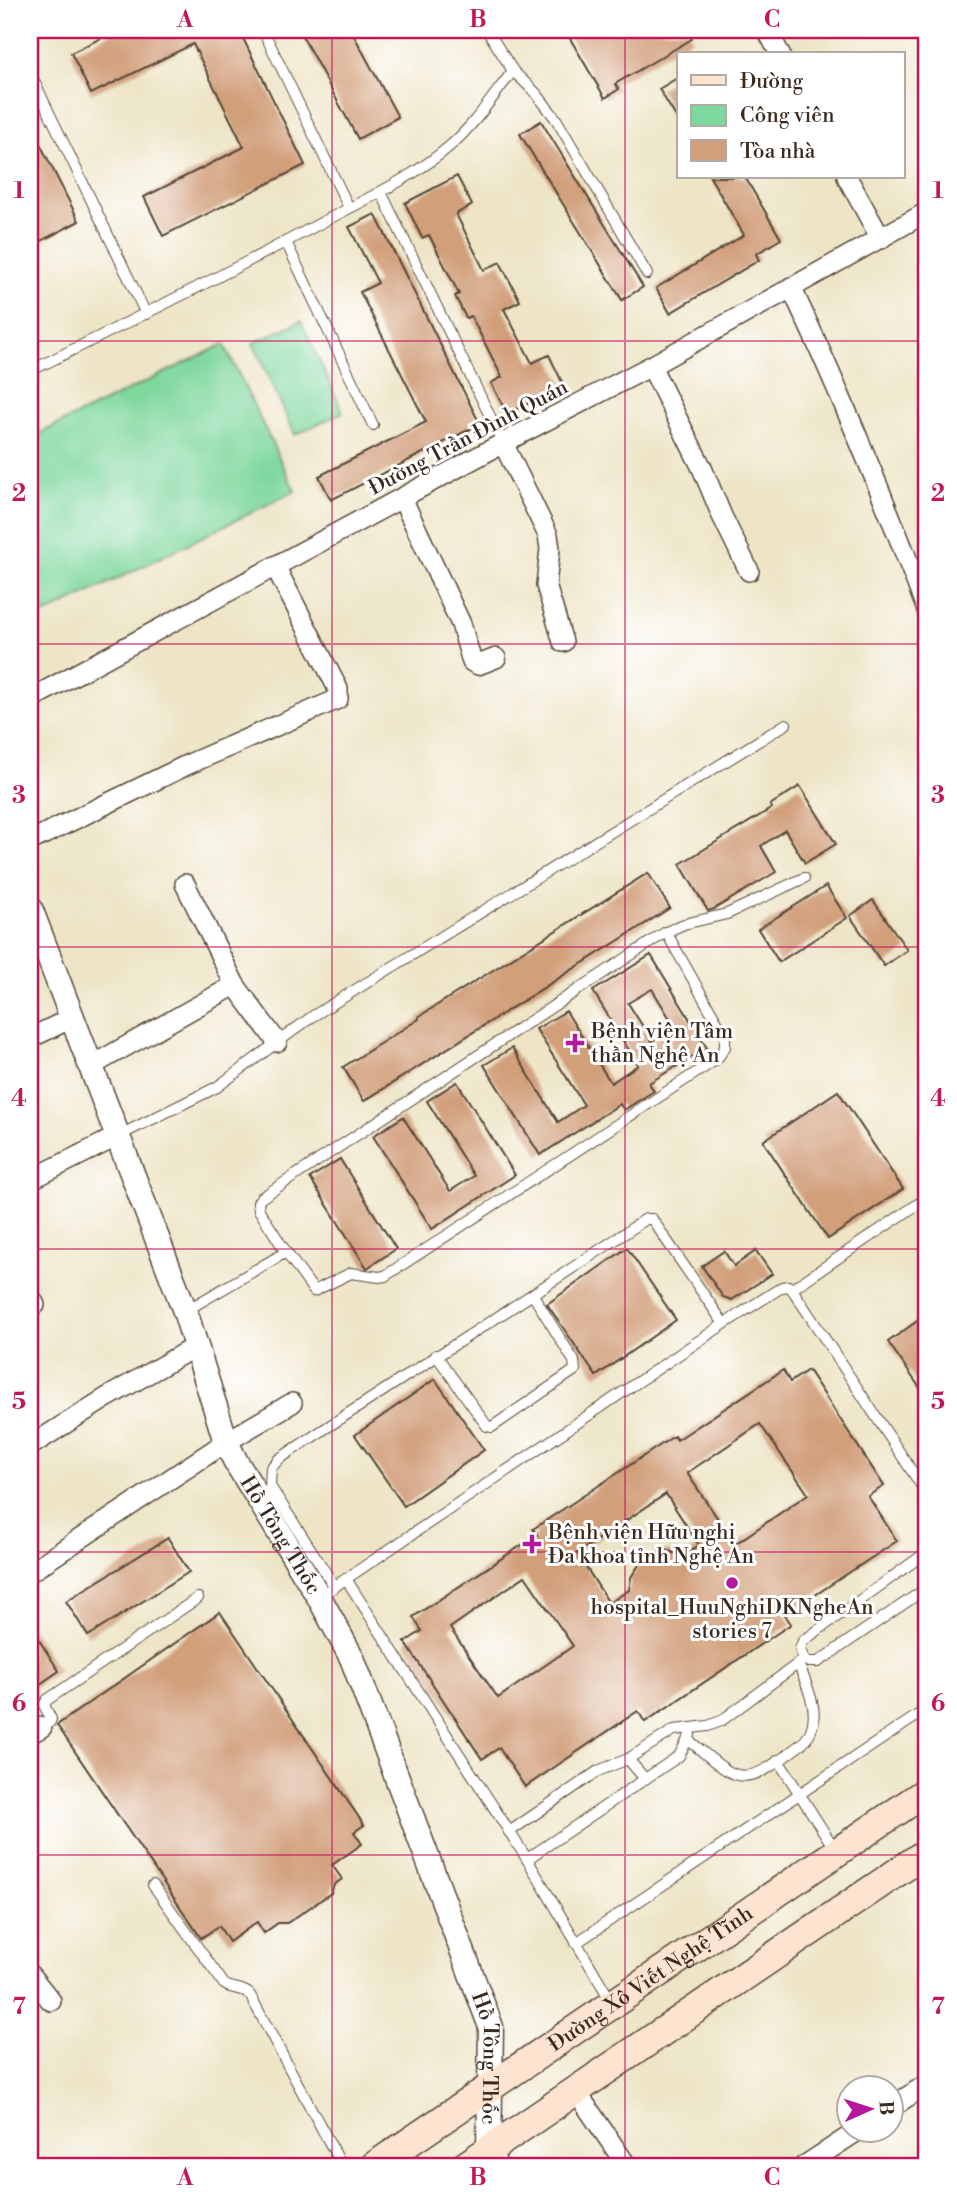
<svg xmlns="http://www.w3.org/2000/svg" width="957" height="2196" font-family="'Libre Bodoni',serif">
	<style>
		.green { fill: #7ed79d; stroke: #5c805e; stroke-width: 2 }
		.building { fill: #d19f7a; fill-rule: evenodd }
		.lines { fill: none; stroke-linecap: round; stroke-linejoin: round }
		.service-casing { stroke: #564637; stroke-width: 12 }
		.minor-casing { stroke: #564637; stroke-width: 22 }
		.tertiary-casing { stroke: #564637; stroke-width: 27 }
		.secondary-casing { stroke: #564637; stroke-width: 31 }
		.service { stroke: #fff; stroke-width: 10 }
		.minor { stroke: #fff; stroke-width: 19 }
		.tertiary { stroke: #fff; stroke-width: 24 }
		.secondary { stroke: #fde4d1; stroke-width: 28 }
		.grid { fill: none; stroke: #c2185b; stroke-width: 2; stroke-opacity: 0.55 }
		.poi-dot { fill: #b5179e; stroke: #fff; stroke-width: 2.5 }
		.labels { text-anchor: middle; stroke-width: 6; stroke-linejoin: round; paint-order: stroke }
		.street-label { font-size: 21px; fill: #3b2a1e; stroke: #fff }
		.poi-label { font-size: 21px; fill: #3b2a1e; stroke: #fff; text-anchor: start }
		.neatline { fill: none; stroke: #c2185b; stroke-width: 2.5 }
		.grid-label { font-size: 23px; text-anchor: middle; font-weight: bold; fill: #c2185b }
	</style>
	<rect width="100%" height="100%" fill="#fff"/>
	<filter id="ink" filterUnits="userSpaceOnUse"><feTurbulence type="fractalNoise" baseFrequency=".0143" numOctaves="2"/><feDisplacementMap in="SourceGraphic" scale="14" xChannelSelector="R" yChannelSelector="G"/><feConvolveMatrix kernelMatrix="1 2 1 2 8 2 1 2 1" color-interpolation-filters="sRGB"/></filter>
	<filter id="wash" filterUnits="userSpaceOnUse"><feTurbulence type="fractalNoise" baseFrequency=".00686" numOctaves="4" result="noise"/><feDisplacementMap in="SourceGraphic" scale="28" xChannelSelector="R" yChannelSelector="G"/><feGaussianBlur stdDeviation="1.57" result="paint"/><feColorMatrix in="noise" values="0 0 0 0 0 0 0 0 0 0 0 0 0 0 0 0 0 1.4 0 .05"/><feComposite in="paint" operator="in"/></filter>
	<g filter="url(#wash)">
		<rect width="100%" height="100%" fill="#eee5c7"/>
		<g class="green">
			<path d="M 301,321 L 343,412 L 295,435 L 253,343 Z"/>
			<path d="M 224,344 L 295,491 L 30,622 L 30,438 Z"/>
		</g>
		<g id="blocks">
			<g class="building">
				<path d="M 117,30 L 239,30 L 305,165 L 163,236 L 144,197 L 244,147 L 193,44 L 91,94 L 71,53 Z"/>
				<path d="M 299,30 L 351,30 L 398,117 L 358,139 Z"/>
				<path d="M 565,30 L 687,30 L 692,39 L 615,84 L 619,89 L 605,98 Z"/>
				<path d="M 679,77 L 679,122 L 659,89 Z"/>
				<path d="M 541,121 L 643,287 L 622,300 L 520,134 Z"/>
				<path d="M 30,124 L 79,221 L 30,247 Z"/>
				<path d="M 457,176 L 472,205 L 456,214 L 484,270 L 500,262 L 520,301 L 504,309 L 532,363 L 549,355 L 564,386 L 507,414 L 491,383 L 502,377 L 471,316 L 466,318 L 455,296 L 459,294 L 429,235 L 422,238 L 405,203 Z"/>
				<path d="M 710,177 L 745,177 L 781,239 L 756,254 L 759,260 L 670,313 L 656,288 L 744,235 Z"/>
				<path d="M 375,214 L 480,424 L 331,500 L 319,476 L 426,422 L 360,292 L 378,283 L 349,227 Z"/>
				<path d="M 800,786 L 836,844 L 805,863 L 785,830 L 761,846 L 776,872 L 714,909 L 708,911 L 680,864 L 772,808 L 770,805 Z"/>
				<path d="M 648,873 L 670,908 L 364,1101 L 343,1067 L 419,1019 L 418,1017 Z"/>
				<path d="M 826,886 L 847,918 L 779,962 L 758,929 Z"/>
				<path d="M 873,900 L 907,950 L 884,966 L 850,916 Z"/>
				<path d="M 651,955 L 707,1048 L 649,1083 L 654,1091 L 624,1110 L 620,1104 L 540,1155 L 484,1065 L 512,1048 L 558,1122 L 584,1105 L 536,1029 L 566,1011 L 611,1083 L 638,1065 L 593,991 ZM 652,989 L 675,1027 L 652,1041 L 628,1003 Z"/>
				<path d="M 457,1082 L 515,1175 L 432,1229 L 373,1136 L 403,1117 L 450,1191 L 474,1176 L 427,1101 Z"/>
				<path d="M 838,1091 L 903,1189 L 828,1239 L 763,1141 Z"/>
				<path d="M 340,1159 L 396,1249 L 367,1268 L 310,1178 Z"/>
				<path d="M 627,1248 L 676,1320 L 596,1376 L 547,1304 Z"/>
				<path d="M 724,1251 L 734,1266 L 756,1251 L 772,1274 L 732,1300 L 723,1297 L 702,1266 Z"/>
				<path d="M 927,1314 L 927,1398 L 888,1342 Z"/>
				<path d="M 783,1370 L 790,1382 L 808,1370 L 884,1486 L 868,1496 L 897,1541 L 785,1615 L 791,1624 L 645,1722 L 638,1711 L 525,1787 L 499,1748 L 482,1759 L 405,1642 L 422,1631 L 413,1617 L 537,1535 L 533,1529 L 674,1436 L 677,1440 ZM 760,1424 L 808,1494 L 735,1544 L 687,1473 ZM 666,1494 L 699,1545 L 682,1556 L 668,1551 L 654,1553 L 643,1559 L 631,1577 L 629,1590 L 609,1603 L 577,1553 ZM 525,1576 L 573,1646 L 498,1698 L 450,1628 Z"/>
				<path d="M 435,1379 L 484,1450 L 404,1506 L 355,1435 Z"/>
				<path d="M 168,1538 L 189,1572 L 88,1636 L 66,1601 Z"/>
				<path d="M 220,1612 L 364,1825 L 354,1832 L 362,1844 L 332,1865 L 342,1879 L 334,1885 L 331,1893 L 287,1923 L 278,1923 L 264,1933 L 257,1922 L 229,1942 L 219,1926 L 201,1938 L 57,1725 Z"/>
				<path d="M 30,1626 L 59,1671 L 30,1691 Z"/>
			</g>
		</g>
	</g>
	<g filter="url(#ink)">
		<use href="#blocks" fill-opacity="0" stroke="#564637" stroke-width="2"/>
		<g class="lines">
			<g class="service-casing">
				<g id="service">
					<path d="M 263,30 L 349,208"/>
					<path d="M 487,30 L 513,71 L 536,93 L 556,119 L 647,274"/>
					<path d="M 30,73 L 146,314"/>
					<path d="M 381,192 L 503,443"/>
					<path d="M 286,242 L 373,425"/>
					<path d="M 30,371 C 127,323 224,275 319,224 C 364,200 412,179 451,145 C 475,124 493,96 513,71"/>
					<path d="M 118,1136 L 217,1087 L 313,1016 L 786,724"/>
					<path d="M 286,1252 L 314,1291 L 351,1273 L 379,1277 L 385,1276 L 717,1059 L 725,1047 L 725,1036 L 666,932"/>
					<path d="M 792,1289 L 927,1494"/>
					<path d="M 187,1310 L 286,1252 L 259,1210 L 258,1202 L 261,1198 L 666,932 L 684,924 L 727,914 L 804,878"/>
					<path d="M 436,1355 L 487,1426 L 492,1427 L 575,1370 L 574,1361 L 533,1295"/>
					<path d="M 346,1579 L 527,1859 L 611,2001"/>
					<path d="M 335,1587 L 270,1486 L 271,1468 L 279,1459 C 401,1378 525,1301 646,1219 L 652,1219 L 724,1324"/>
					<path d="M 319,1597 L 724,1324 L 782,1287 L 788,1286 L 792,1289 L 927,1198"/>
					<path d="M 804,1659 L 800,1649 L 803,1641 L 927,1552"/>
					<path d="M 42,1727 L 50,1722 L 51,1719 L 44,1705 L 47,1700 L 198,1598"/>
					<path d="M 688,1740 C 701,1749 720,1769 734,1774 C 758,1783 785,1755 803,1743 C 825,1719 808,1689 798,1663"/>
					<path d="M 778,1760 L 836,1851"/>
					<path d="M 645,1779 L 628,1759 L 674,1730 L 708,1726 L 721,1721 L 804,1659 L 809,1662 L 818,1662 L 927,1588"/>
					<path d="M 509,1832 L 598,1771 L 628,1759"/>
					<path d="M 527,1859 L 679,1756 L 690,1735"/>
					<path d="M 153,1885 L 224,1984 C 232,1990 242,1987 250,1995 L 342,2166"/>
					<path d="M 576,1943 L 927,1709"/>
				</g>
			</g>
			<g class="minor-casing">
				<g id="minor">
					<path d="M 767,30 L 780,54"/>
					<path d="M 847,177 L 881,239"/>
					<path d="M 791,287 C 841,393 885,501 927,610"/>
					<path d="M 651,366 L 702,468 L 722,516 L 749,571"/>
					<path d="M 503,443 L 548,535 L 550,549 L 546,585 L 563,642"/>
					<path d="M 402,498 L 461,624 L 472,662 L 478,665 L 496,658"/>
					<path d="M 30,699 L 503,443 L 651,366 L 927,212"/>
					<path d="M 30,841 L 189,764 L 338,699 L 338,689 L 275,566"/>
					<path d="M 185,884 L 235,985 L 277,1042"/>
					<path d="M 30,1038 L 72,1018"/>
					<path d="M 91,1066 L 235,985"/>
					<path d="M 30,1180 L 118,1136"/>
					<path d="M 30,1296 L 35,1305"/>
					<path d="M 30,1446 L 106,1398 L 196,1346"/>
					<path d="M 30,1572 L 226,1442 L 292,1403"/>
					<path d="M 30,1734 L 42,1727"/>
					<path d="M 30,1975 L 51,2001"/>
					<path d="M 576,2091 L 627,2166"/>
					<path d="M 890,2108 L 927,2084"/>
					<path d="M 804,2166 L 859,2130"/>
				</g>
			</g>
			<g class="tertiary-casing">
				<g id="tertiary">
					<path id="s1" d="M 30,908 L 185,1311 L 226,1442 L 236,1462 L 319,1597 L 352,1658 L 491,2027 L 489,2150 L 495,2166"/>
				</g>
			</g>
			<g class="secondary-casing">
				<g id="secondary">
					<path id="s2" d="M 374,2166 L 927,1791"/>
					<path d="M 465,2166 L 927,1852"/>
				</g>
			</g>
			<use href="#service" class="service"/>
			<use href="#minor" class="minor"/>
			<use href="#tertiary" class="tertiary"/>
			<use href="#secondary" class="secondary"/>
		</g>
	</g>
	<path class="grid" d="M 332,30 L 332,2166M 625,30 L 625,2166M 30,341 L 927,341M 30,644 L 927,644M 30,947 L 927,947M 30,1249 L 927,1249M 30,1552 L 927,1552M 30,1855 L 927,1855"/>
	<g class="poi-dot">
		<path d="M571.5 1032.5h7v7h7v7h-7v7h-7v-7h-7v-7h7z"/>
		<path d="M528.5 1533.5h7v7h7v7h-7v7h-7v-7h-7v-7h7z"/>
		<circle cx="732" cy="1583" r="7"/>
	</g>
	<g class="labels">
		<g class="street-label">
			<text transform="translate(468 437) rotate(-28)" y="7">Đường Trần Đình Quán</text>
			<text dy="7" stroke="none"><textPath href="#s1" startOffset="677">Hồ Tông Thốc</textPath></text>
			<text dy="7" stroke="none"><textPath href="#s2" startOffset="334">Đường Xô Viết Nghệ Tĩnh</textPath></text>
			<text dy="7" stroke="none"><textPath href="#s1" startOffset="1244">Hồ Tông Thốc</textPath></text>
		</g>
		<g class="poi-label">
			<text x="591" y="1038">Bệnh viện Tâm<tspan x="591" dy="24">thần Nghệ An</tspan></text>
			<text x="548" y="1539">Bệnh viện Hữu nghị<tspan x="548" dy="24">Đa khoa tỉnh Nghệ An</tspan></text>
			<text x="732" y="1614" text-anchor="middle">hospital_HuuNghiDKNgheAn<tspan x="732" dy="24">stories 7</tspan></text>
		</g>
	</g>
	<rect width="957" height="2196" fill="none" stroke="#fff" stroke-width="77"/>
	<rect x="677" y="52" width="228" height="126" fill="#ffffff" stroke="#b1aaa5" stroke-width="2"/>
	<rect x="691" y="75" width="35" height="10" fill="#fde4d1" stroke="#b1aaa5" stroke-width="2"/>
	<text x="740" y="88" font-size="21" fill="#3b2a1e">Đường</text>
	<rect x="691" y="105" width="35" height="21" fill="#7ed79d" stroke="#b1aaa5" stroke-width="2"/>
	<text x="740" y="122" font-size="21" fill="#3b2a1e">Công viên</text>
	<rect x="691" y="140" width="35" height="21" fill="#d19f7a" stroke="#b1aaa5" stroke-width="2"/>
	<text x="740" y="158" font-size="21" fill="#3b2a1e">Tòa nhà</text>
	<g transform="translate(870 2109) rotate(87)"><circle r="33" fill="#ffffff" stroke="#b1aaa5" stroke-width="2"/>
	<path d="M0-5L12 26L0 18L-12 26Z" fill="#b5179e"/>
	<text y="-10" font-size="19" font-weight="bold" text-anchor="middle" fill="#3b2a1e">B</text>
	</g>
	<rect x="38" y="38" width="880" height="2120" class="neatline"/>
	<g class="grid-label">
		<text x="185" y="27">A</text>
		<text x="478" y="27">B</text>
		<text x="772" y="27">C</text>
		<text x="19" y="198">1</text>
		<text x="938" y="198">1</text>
		<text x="19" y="501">2</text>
		<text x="938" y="501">2</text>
		<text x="19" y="803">3</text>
		<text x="938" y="803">3</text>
		<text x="19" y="1106">4</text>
		<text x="938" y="1106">4</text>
		<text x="19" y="1409">5</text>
		<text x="938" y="1409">5</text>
		<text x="19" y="1711">6</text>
		<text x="938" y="1711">6</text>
		<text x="19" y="2014">7</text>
		<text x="938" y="2014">7</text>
		<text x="185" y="2185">A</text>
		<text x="478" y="2185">B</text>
		<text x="772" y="2185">C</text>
	</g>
</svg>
